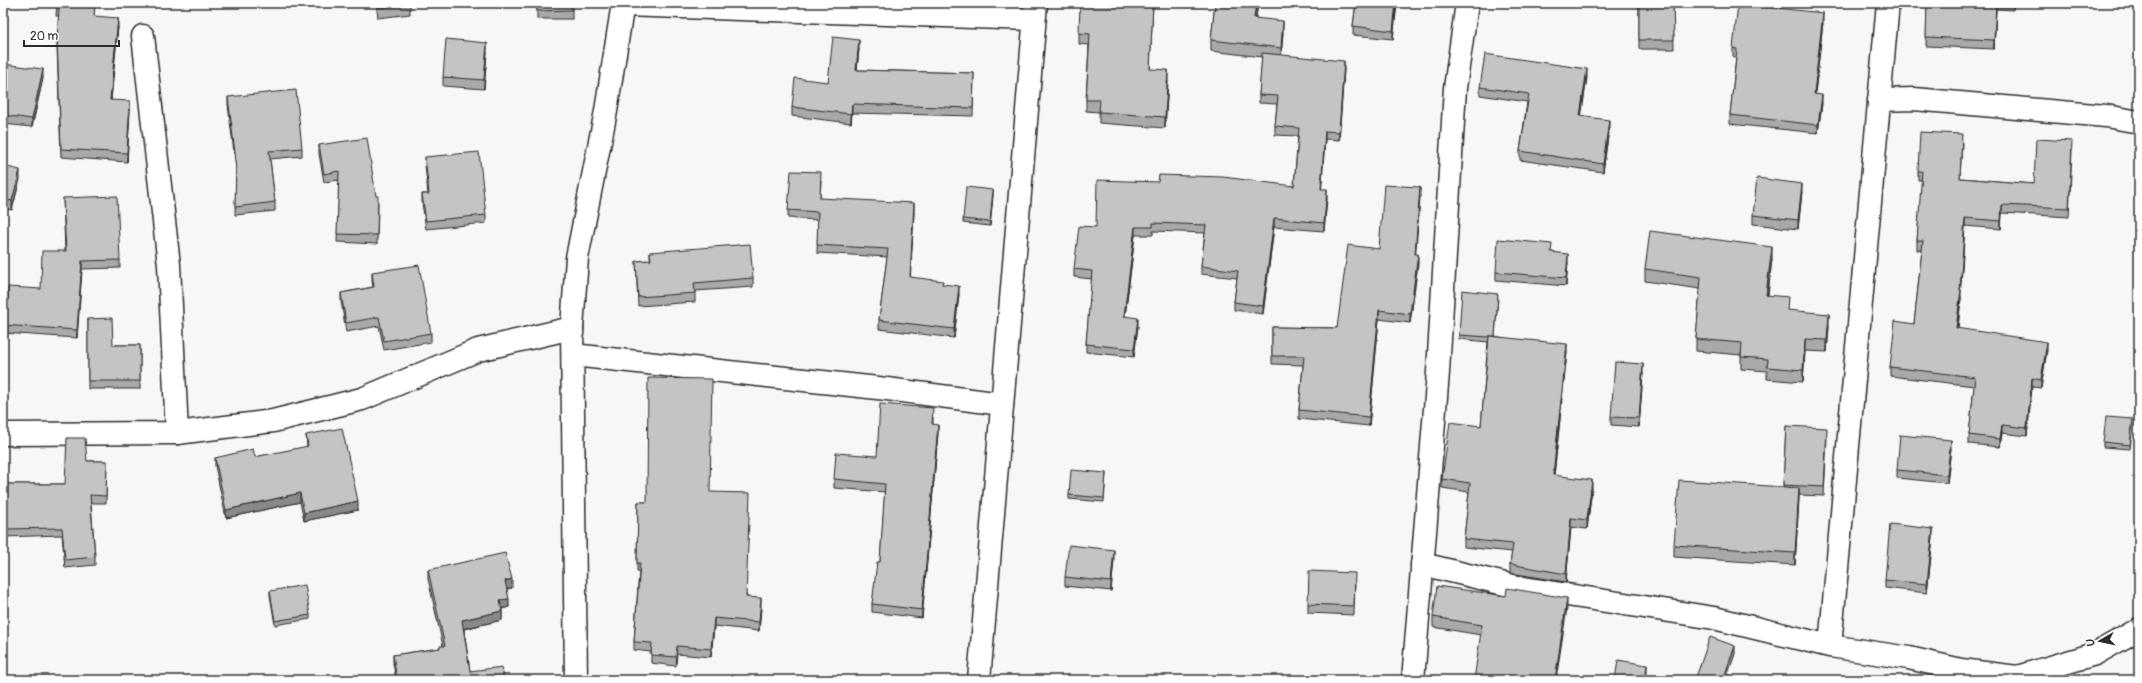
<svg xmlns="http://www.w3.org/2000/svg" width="2142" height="683" font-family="Pangolin,sans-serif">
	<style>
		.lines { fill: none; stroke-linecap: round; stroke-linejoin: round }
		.street-casing { stroke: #2b2b2b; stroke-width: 25 }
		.street { stroke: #fff; stroke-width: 22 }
		.wall { fill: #a9a9a9; stroke: #2b2b2b }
		.shaded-wall { fill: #898989; stroke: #2b2b2b }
		.building { fill: #c4c4c4; stroke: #2b2b2b }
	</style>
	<rect width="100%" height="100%" fill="#f7f7f7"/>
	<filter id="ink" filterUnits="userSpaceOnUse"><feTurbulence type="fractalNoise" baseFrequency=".025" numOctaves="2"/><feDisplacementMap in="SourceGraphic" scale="8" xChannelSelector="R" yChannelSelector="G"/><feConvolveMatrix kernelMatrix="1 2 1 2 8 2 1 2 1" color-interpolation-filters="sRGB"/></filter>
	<g filter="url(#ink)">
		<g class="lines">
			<g class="street-casing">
				<g id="street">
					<path d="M 623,5 L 1034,19"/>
					<path d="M 143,36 L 169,265 L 177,433"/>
					<path d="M 1879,100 L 1914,99 L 2106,116 L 2139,122"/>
					<path d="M 573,355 L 887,389 L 1002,404"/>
					<path d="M 3,434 L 177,433 L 273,421 L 362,399 L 478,350 L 572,328"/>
					<path d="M 1422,564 L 1517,587 L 1714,618 L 1830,646 L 1909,658 L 1961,670 L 2017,677 L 2095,654 L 2139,629"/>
					<path d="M 1830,646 L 1888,3"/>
					<path d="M 576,680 L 572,328 L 577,258 L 606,111 L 623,3"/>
					<path d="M 979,680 L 1036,3"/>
					<path d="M 1413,680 L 1438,372 L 1455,88 L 1467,3"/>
				</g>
			</g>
			<use href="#street" class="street"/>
		</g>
		<g class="wall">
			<path d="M 57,3 L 95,3 L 94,16 L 118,27 L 111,100 L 130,110 L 127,162 L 61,157 L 57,47 L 57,38 L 59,16 L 56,16 Z"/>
			<path d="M 376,3 L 410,3 L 410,14 L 378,18 Z"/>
			<rect x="537" y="3" width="35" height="16"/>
			<path d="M 1153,3 L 1150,69 L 1168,81 L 1165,128 L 1099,123 L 1099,112 L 1086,111 L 1086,100 L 1089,45 L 1079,44 L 1079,33 Z"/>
			<path d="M 1215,3 L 1258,3 L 1256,18 L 1283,32 L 1281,55 L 1344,69 L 1339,140 L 1325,139 L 1321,189 L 1327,198 L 1324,231 L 1274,227 L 1263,314 L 1234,310 L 1234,302 L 1237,278 L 1201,274 L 1201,266 L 1205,233 L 1153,231 L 1153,235 L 1135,235 L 1125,316 L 1138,326 L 1134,357 L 1086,352 L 1086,344 L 1092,279 L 1074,277 L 1074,269 L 1096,227 L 1294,186 L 1298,136 L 1275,135 L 1275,126 L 1277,104 L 1259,103 L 1259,95 L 1262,57 L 1211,51 L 1211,40 Z"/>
			<path d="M 1356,3 L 1397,3 L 1393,39 L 1353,35 L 1353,26 Z"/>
			<path d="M 1673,3 L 1674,49 L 1639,49 L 1639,4 Z"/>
			<path d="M 1927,3 L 2014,3 L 2013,10 L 1996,9 L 1994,49 L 1926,46 Z"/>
			<path d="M 1823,22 L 1815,94 L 1822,103 L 1818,133 L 1730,124 L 1730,115 L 1736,57 L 1733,57 L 1733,48 Z"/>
			<path d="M 859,49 L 857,70 L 974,73 L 973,116 L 852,113 L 851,123 L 792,116 L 792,107 L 828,82 Z"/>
			<path d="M 487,52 L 484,89 L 443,86 L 443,77 Z"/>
			<path d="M 3,64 L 43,78 L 32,127 L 3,124 Z"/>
			<path d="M 1587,77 L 1581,116 L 1609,129 L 1603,172 L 1520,160 L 1520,151 L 1527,102 L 1480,95 L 1480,87 Z"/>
			<path d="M 228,97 L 302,148 L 302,156 L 270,159 L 275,202 L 275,211 L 235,215 L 236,169 L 228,105 Z"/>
			<path d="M 1962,143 L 1960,178 L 2034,184 L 2072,150 L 2069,217 L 2002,213 L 2001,229 L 1965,226 L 1960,290 L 1961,299 L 1958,329 L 2047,350 L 2041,388 L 2032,387 L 2027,436 L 2002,433 L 2000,447 L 1969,444 L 1969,435 L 1974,386 L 1890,376 L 1890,367 L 1914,324 L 1922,250 L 1917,250 L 1917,241 L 1922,180 L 1918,180 L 1918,171 Z"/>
			<path d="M 319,145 L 376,196 L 378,204 L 377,244 L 337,242 L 339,180 L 324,182 L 319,154 Z"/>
			<path d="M 425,157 L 486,215 L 486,223 L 426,229 L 422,203 L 422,194 L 428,194 L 425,165 Z"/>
			<path d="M 3,166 L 20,179 L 12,210 L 3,208 Z"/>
			<path d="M 821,181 L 820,198 L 914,212 L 910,277 L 943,284 L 959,294 L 954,338 L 879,329 L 879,320 L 887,257 L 817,253 L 818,220 L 788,218 L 788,210 Z"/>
			<path d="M 1802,192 L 1798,229 L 1753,224 L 1753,215 Z"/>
			<path d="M 993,195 L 990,226 L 963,223 L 963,219 Z"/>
			<path d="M 1420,196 L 1415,254 L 1418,263 L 1410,323 L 1379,319 L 1369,426 L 1299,419 L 1299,410 L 1303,365 L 1272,364 L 1272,327 L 1337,328 L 1379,249 Z"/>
			<path d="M 63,198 L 120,260 L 120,268 L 82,269 L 77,338 L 3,333 L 3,299 L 8,299 L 41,289 L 65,251 Z"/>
			<path d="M 650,252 L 753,278 L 753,287 L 695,291 L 695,302 L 638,306 L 636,261 L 650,260 Z"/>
			<path d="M 1552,252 L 1568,262 L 1566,286 L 1496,280 L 1496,272 Z"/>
			<path d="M 1772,259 L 1768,295 L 1787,310 L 1829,326 L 1827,352 L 1805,351 L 1803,382 L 1767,379 L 1767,371 L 1741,369 L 1741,355 L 1696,351 L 1696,339 L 1700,289 L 1645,281 L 1645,269 Z"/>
			<path d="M 372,272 L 431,333 L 431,342 L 384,350 L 379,326 L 346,332 L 341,301 L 341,293 L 373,287 L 372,281 Z"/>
			<path d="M 1498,298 L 1495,336 L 1567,352 L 1554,476 L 1592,488 L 1587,529 L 1571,527 L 1566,582 L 1510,573 L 1510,564 L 1512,552 L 1464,547 L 1464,539 L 1469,492 L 1442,488 L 1442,479 L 1481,426 L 1488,342 L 1459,339 L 1459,335 Z"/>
			<path d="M 88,319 L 113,345 L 140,345 L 140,389 L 88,389 Z"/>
			<path d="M 1643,373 L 1639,427 L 1611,425 L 1611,417 Z"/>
			<path d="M 933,417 L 933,424 L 938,433 L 922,618 L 872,612 L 872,604 L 880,562 L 885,492 L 834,488 L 834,479 L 877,456 Z"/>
			<path d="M 2133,424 L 2130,449 L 2103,447 L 2103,442 Z"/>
			<path d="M 1786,426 L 1827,437 L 1824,496 L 1799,495 L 1795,565 L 1674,557 L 1674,545 L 1783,487 Z"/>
			<path d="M 306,435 L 358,510 L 304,521 L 300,502 L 226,518 L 215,466 L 215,458 L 255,457 L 307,447 Z"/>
			<path d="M 1951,448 L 1947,483 L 1897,478 L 1897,470 Z"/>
			<path d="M 87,461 L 107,461 L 106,503 L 91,503 L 95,557 L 95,565 L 65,568 L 62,535 L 3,537 L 3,484 L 65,484 Z"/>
			<path d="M 1106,473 L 1104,502 L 1069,499 L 1069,495 Z"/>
			<path d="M 710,492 L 747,597 L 761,607 L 759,631 L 714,626 L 711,657 L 677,654 L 676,666 L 651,663 L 651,652 L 634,650 L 634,642 L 639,571 L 637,571 L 638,502 L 647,502 Z"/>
			<path d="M 1933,537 L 1927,593 L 1885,588 L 1885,580 Z"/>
			<path d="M 1114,559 L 1111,591 L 1065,586 L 1065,577 Z"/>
			<path d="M 428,570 L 512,588 L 507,589 L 509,607 L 502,609 L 502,620 L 464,629 L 470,671 L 504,680 L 396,680 L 393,663 L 393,655 L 440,648 L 443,646 L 428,579 Z"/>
			<path d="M 1355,582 L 1354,615 L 1308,613 L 1308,604 Z"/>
			<path d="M 270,591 L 310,615 L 310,619 L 275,625 L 270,595 Z"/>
			<path d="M 1567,608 L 1481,635 L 1433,627 L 1433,617 Z"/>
		</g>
		<g class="shaded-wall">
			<path d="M 1256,3 L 1258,3 L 1254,29 L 1254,18 Z"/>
			<path d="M 1396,3 L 1397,3 L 1393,39 L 1393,31 Z"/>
			<path d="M 1996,3 L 1996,9 L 1994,49 L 1994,40 Z"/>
			<path d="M 1823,13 L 1823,22 L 1814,102 L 1814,94 Z"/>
			<path d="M 118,18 L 118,27 L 110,108 L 110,100 Z"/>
			<path d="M 1283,21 L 1283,32 L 1281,59 L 1281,48 Z"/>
			<path d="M 859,40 L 859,49 L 856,78 L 856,70 Z"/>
			<path d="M 487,43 L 487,52 L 484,89 L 484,80 Z"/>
			<path d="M 1344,61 L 1344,69 L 1339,140 L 1339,132 Z"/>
			<path d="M 43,69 L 43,78 L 32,127 L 32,119 Z"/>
			<path d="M 1587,69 L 1587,77 L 1580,125 L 1580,116 Z"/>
			<path d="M 1168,70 L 1168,81 L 1165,128 L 1165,117 Z"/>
			<path d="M 1822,95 L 1822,103 L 1818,133 L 1818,125 Z"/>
			<path d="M 130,101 L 130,110 L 127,162 L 127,153 Z"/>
			<path d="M 852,104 L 852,113 L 851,123 L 851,114 Z"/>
			<path d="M 1609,120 L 1609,129 L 1603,172 L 1603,164 Z"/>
			<path d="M 1325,131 L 1325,139 L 1321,197 L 1321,189 Z"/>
			<path d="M 20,170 L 20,179 L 12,210 L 12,201 Z"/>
			<path d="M 1802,184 L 1802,192 L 1798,229 L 1798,220 Z"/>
			<path d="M 1420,187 L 1420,196 L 1415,262 L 1415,254 Z"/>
			<path d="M 1327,189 L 1327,198 L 1324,231 L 1324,223 Z"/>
			<path d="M 993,190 L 993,195 L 990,226 L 990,222 Z"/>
			<path d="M 914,203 L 914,212 L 910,285 L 910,277 Z"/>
			<path d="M 2002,205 L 2002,213 L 2001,229 L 2001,221 Z"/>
			<path d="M 1274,218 L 1274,227 L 1263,314 L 1263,306 Z"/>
			<path d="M 1965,218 L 1965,226 L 1960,299 L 1960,290 Z"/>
			<path d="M 1135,227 L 1135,235 L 1124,324 L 1124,316 Z"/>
			<path d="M 1772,247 L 1772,259 L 1766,307 L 1766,295 Z"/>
			<path d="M 1418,254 L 1418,263 L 1410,323 L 1410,314 Z"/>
			<path d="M 1568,254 L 1568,262 L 1566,286 L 1566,278 Z"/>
			<path d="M 82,261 L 82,269 L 77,338 L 77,330 Z"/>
			<path d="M 959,286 L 959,294 L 954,338 L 954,329 Z"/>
			<path d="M 1961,290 L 1961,299 L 1956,337 L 1956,328 Z"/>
			<path d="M 1379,310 L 1379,319 L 1369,426 L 1369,417 Z"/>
			<path d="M 1829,314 L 1829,326 L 1827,352 L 1827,340 Z"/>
			<path d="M 1138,318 L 1138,326 L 1134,357 L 1134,349 Z"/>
			<path d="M 1805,339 L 1805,351 L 1803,382 L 1803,370 Z"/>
			<path d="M 2047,342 L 2047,350 L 2041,388 L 2041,380 Z"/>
			<path d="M 1567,344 L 1567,352 L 1553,484 L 1553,475 Z"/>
			<path d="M 1643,364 L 1643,373 L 1639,427 L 1639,418 Z"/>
			<path d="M 2032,378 L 2032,387 L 2027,436 L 2027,428 Z"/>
			<path d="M 938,425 L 938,433 L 922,618 L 922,610 Z"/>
			<path d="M 2002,425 L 2002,433 L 2000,447 L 2000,439 Z"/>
			<path d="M 1951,440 L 1951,448 L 1947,483 L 1947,475 Z"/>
			<path d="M 1592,480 L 1592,488 L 1587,529 L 1587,520 Z"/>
			<path d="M 1799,488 L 1799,500 L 1795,565 L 1795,553 Z"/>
			<path d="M 300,493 L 300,502 L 226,518 L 226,510 Z"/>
			<path d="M 358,501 L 358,510 L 304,521 L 304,513 Z"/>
			<path d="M 1571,518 L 1571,527 L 1566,582 L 1566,574 Z"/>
			<path d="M 1933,529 L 1933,537 L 1927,593 L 1927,584 Z"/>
			<path d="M 1114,550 L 1114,559 L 1111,591 L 1111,582 Z"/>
			<path d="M 512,579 L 512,588 L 505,589 L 505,581 Z"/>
			<path d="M 761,598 L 761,607 L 759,631 L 759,622 Z"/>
			<path d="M 1567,598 L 1567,608 L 1556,680 L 1555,680 Z"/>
			<path d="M 509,599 L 509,607 L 500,609 L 500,600 Z"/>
			<path d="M 502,611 L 502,620 L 462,629 L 462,620 Z"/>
			<path d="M 714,618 L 714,626 L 711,657 L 711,649 Z"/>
			<path d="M 1735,646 L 1735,654 L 1726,680 L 1724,677 Z"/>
			<path d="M 1647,665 L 1647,674 L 1646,680 L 1645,680 Z"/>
		</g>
		<g class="building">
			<path d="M 57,3 L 95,3 L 94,16 L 118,18 L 110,100 L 130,101 L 127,153 L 61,149 L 57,38 L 59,8 L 56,7 Z"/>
			<path d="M 377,3 L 410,3 L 410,4 L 378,8 Z"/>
			<path d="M 537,3 L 572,3 L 572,10 L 537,11 Z"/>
			<path d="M 1080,3 L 1153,3 L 1150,69 L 1168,70 L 1165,117 L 1099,112 L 1100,100 L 1086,100 L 1090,34 L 1079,33 Z"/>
			<path d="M 1215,3 L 1256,3 L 1254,18 L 1283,21 L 1281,48 L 1211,40 Z"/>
			<path d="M 1356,3 L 1396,3 L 1393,31 L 1353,26 Z"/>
			<path d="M 1673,3 L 1674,40 L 1639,40 L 1639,4 Z"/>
			<path d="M 1927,3 L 1996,3 L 1994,40 L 1926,37 Z"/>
			<path d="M 1738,4 L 1823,13 L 1814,94 L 1822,95 L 1818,125 L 1730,115 L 1737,49 L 1733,48 Z"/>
			<path d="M 833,37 L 859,40 L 856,70 L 974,73 L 973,108 L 852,104 L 851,114 L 792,107 L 795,78 L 828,82 Z"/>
			<path d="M 446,39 L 487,43 L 484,80 L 443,77 Z"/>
			<path d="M 1262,53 L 1344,61 L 1339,132 L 1325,131 L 1321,189 L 1327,189 L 1324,223 L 1274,218 L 1263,306 L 1234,302 L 1238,271 L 1201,266 L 1206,225 L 1153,223 L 1153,227 L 1135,227 L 1124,316 L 1138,318 L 1134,349 L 1086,344 L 1092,271 L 1074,269 L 1079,226 L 1096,227 L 1097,180 L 1158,182 L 1159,175 L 1223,177 L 1294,186 L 1299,128 L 1275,126 L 1278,96 L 1259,95 Z"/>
			<path d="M 1485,54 L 1587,69 L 1580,116 L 1609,120 L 1603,164 L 1520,151 L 1529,94 L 1480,87 Z"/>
			<path d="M 3,64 L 43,69 L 32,119 L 3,115 Z"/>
			<path d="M 296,90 L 302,148 L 269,151 L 275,202 L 235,207 L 236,161 L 228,97 Z"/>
			<path d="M 1920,132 L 1962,134 L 1960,178 L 2034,184 L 2036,139 L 2072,141 L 2069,208 L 2002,205 L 2001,221 L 1965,218 L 1960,290 L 1961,290 L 1956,328 L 2047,342 L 2041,380 L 2032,378 L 2027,428 L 2002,425 L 2000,439 L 1969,435 L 1975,377 L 1890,367 L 1895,321 L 1914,324 L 1923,241 L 1917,241 L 1922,171 L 1918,171 Z"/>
			<path d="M 367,138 L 376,196 L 378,196 L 377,235 L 337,234 L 339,171 L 324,174 L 319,145 Z"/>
			<path d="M 479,152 L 486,215 L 426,221 L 422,194 L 429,194 L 425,157 Z"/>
			<path d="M 3,166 L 20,170 L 12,201 L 3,199 Z"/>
			<path d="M 791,171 L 821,172 L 820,198 L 914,203 L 910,277 L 943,281 L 942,284 L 959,286 L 954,329 L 879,320 L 888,249 L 817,245 L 818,212 L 788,210 Z"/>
			<path d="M 1757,178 L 1802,184 L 1798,220 L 1753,215 Z"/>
			<path d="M 1384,185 L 1420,187 L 1415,254 L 1418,254 L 1410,314 L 1379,310 L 1369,417 L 1299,410 L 1304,356 L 1272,356 L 1272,327 L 1337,328 L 1348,245 L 1379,249 Z"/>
			<path d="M 966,187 L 993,190 L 990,222 L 963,219 Z"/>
			<path d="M 117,196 L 120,260 L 82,261 L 77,330 L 3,325 L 3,299 L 8,299 L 8,287 L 41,289 L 42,251 L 66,251 L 63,198 Z"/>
			<path d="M 1650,231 L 1772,247 L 1766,295 L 1788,297 L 1787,310 L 1829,314 L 1827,340 L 1805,339 L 1803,370 L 1767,367 L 1768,359 L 1741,357 L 1742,343 L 1696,339 L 1701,277 L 1645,269 Z"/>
			<path d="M 1498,239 L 1552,244 L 1551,252 L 1568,254 L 1566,278 L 1496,272 Z"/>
			<path d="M 750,244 L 753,278 L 694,283 L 695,293 L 638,297 L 636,261 L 651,260 L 650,252 Z"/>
			<path d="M 419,265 L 431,333 L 384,341 L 379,317 L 346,323 L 341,293 L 374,287 L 372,272 Z"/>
			<path d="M 1462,290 L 1498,294 L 1495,336 L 1489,336 L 1489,337 L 1459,335 Z"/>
			<path d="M 112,318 L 113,345 L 140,345 L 140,381 L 88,381 L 88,319 Z"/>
			<path d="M 1489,336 L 1567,344 L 1553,475 L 1592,480 L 1587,520 L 1571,518 L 1566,574 L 1510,564 L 1513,544 L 1464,539 L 1470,483 L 1442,479 L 1450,422 L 1481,426 Z"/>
			<path d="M 1615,362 L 1643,364 L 1639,418 L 1611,417 Z"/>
			<path d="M 648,378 L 712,379 L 710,492 L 750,493 L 746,597 L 761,598 L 759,622 L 714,618 L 711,649 L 677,646 L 676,657 L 651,655 L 652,643 L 634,642 L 640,563 L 637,563 L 638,502 L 647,502 Z"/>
			<path d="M 880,404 L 933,408 L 932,424 L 938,425 L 922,610 L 872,604 L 877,562 L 880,562 L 885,484 L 834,479 L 836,453 L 877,456 Z"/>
			<path d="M 2106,417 L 2133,419 L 2130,445 L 2103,442 Z"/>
			<path d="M 1786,426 L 1827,428 L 1824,487 L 1783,485 Z"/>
			<path d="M 342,428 L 358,501 L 304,513 L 300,493 L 226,510 L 215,458 L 253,449 L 255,457 L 308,446 L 306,435 Z"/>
			<path d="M 1900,435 L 1951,440 L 1947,475 L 1897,470 Z"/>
			<path d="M 67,438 L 85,438 L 87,461 L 107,461 L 106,496 L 90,495 L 95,557 L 65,560 L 62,528 L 3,529 L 3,484 L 65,484 Z"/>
			<path d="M 1071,470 L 1106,473 L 1104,498 L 1069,495 Z"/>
			<path d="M 1679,480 L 1799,488 L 1795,553 L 1674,545 Z"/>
			<path d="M 1890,524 L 1933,529 L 1927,584 L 1885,580 Z"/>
			<path d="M 1069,545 L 1114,550 L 1111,582 L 1065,577 Z"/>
			<path d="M 505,553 L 512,579 L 505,581 L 509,599 L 500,600 L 502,611 L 462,620 L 470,671 L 502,667 L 504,680 L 397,680 L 393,655 L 440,648 L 440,646 L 445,646 L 428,570 Z"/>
			<path d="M 1309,571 L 1355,573 L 1354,606 L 1308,604 Z"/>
			<path d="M 305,585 L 310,615 L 275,621 L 270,591 Z"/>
			<path d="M 1437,586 L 1506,596 L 1507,588 L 1567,598 L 1555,680 L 1474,680 L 1482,625 L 1433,617 Z"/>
			<path d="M 1710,637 L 1735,646 L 1724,677 L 1769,680 L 1695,680 Z"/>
			<path d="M 1618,660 L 1647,665 L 1645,680 L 1615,680 Z"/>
			<path d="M 883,678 L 898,680 L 883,680 Z"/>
			<path d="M 1047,678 L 1074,680 L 1047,680 Z"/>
		</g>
	</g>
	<rect width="2142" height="683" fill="none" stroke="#fff" stroke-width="16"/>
	<rect x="8" y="8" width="2126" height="667" fill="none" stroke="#2b2b2b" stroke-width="1.5" filter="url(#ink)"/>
	<g transform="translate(2100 641) rotate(261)" stroke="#ffffff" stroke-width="3" paint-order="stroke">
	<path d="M0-3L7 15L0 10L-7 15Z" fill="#2b2b2b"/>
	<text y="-6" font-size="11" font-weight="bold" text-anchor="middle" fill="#2b2b2b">U</text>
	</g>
	<path d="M24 40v6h95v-6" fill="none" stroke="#2b2b2b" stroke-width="2"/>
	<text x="30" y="40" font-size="12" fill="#2b2b2b" stroke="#ffffff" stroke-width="3" paint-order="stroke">20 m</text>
</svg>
